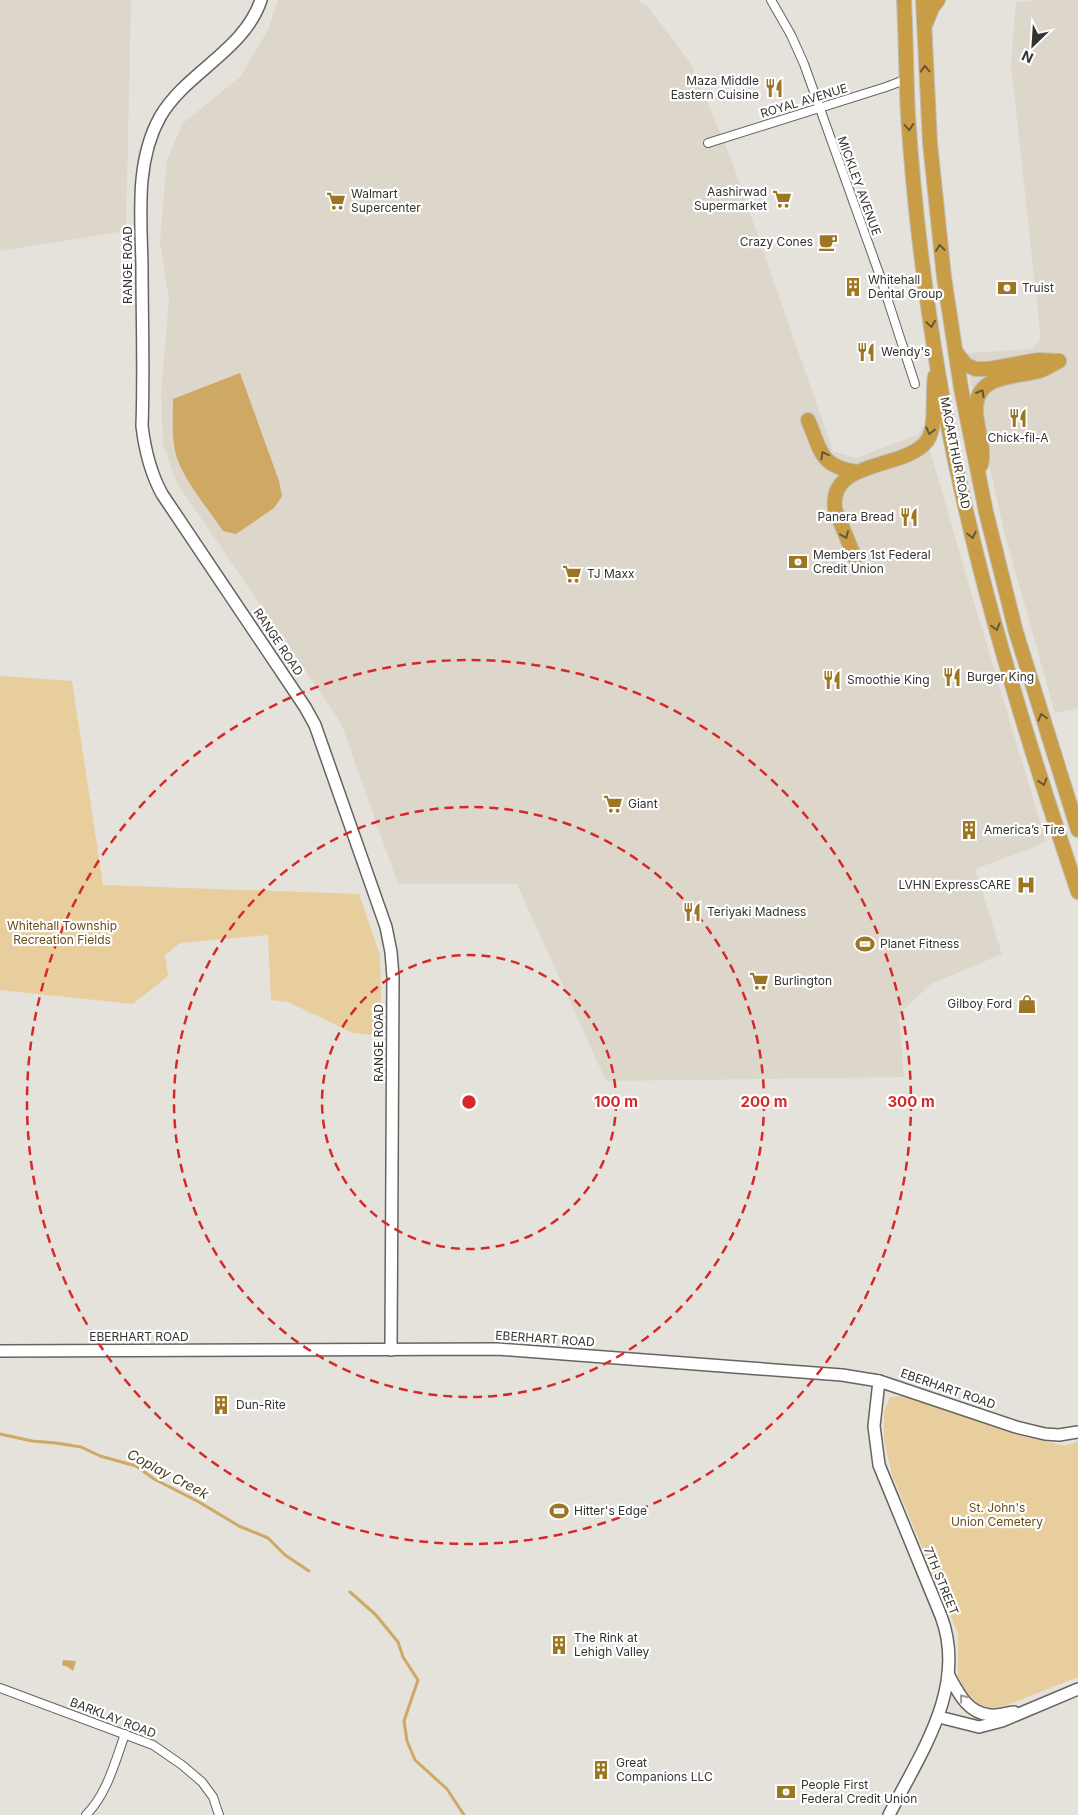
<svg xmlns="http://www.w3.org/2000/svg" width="1078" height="1815" font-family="Inter,sans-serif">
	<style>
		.built { fill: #ddd6ca }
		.green { fill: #e8ce9d }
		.water { fill: #cda964 }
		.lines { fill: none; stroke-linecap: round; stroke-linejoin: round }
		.stream { stroke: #cda964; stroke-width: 3 }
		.street-casing { stroke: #67645f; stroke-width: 10 }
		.secondary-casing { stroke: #67645f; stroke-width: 14 }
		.highway-casing { stroke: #bebebd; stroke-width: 16 }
		.street { stroke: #fff; stroke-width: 8 }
		.secondary { stroke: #fff; stroke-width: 11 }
		.highway { stroke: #c89d45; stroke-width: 14 }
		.oneway { stroke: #685837 }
		.oneway2 { stroke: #9a9998 }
		.ring { fill: none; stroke: #d62828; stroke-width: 2.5; stroke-dasharray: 9 6 }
		.labels { text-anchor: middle; stroke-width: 4.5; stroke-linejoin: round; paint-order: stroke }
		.poi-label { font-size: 12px; fill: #343330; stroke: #fff; text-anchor: start }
		.street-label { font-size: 12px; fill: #343330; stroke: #fff }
		.park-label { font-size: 12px; fill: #674e19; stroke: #fff }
		.water-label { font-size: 14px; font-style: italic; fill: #4a3a1b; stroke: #fff }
		.centre { fill: #d62828; stroke: #fff; stroke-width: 2.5 }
		.ring-label { font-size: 15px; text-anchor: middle; font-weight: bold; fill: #d62828; stroke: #fff; stroke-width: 4.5; stroke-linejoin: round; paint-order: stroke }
	</style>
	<rect width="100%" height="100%" fill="#e5e2dc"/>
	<g class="built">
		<path d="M 0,0 L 131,0 L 126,231 L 0,251 Z"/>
		<path d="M 278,0 L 637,0 L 648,7 L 690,62 L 730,156 L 833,451 L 856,458 L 917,435 L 923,427 L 976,609 L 1046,841 L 1030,849 L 975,869 L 1002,954 L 931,984 L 899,1014 L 904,1077 L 606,1081 L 517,884 L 398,884 L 341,723 L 175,480 L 163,443 L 161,392 L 169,300 L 160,242 L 167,160 L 183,123 L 240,77 L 268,30 Z"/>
		<path d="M 1037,0 L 1078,0 L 1078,708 L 1055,713 L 1005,535 L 971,384 L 968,353 L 1032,349 L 1041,339 L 1011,65 L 1016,2 Z"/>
	</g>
	<g class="green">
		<path d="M 0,676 L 72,681 L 103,885 L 359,894 L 380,955 L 382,1036 L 353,1033 L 288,1002 L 271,1000 L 268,935 L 180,943 L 165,955 L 168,976 L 133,1004 L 0,990 Z"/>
		<path d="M 906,1396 L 1017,1435 L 1065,1446 L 1078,1441 L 1078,1677 L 1007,1705 L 985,1710 L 967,1693 L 958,1676 L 958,1633 L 892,1475 L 884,1440 L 884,1412 L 890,1397 Z"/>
	</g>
	<g class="water">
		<path d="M 240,373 L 279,481 L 282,496 L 274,508 L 236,534 L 223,531 C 209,510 184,480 177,458 C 171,439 173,418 173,399 Z"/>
		<path d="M 63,1660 L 76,1661 L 73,1671 L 68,1667 L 62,1665 Z"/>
	</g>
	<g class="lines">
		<g class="stream">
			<path d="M 0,1434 L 32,1441 L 56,1443 L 81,1447 L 100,1456 L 136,1466 L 154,1479 L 199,1502 L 239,1526 L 268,1538 L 285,1555 L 309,1571"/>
			<path d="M 350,1592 L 375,1614 L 398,1642 L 403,1657 L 418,1680 L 404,1721 L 407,1741 L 415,1760 L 447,1789 L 464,1815"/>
		</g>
		<g class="street-casing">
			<g id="street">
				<path d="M 771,0 L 791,35 L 804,64 L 880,276 L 915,384"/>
				<path d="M 708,143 L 886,87 L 907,79"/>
				<path d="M 0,1688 L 153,1745 L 182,1765 L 202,1782 L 213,1797 L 219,1815"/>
				<path d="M 86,1815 C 107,1794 115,1762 125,1734"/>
			</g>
		</g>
		<g class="secondary-casing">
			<g id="secondary">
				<path d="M 261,0 C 244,51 186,72 160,117 C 135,162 141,216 142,266 C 142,319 144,373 142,426 C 145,451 150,472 162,494 L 305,707 L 315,725 L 386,927 L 391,952 L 393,977 L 391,1350"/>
				<path d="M 0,1351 L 497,1349 L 842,1375 L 879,1381 L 1016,1427 L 1045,1434 L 1059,1435 L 1078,1432"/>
				<path d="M 879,1381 L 874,1426 L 879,1465 L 941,1616 C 968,1687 920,1754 889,1815"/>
				<path d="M 948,1674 C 958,1692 967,1713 990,1715 C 997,1716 1006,1713 1014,1712"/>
				<path d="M 939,1717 L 979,1727 L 1002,1721 L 1078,1689"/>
			</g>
		</g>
		<g class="highway-casing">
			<g id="highway">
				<path d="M 904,0 C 906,38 906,76 908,115 C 913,192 922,270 934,347 C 963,533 1018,714 1078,892"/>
				<path d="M 923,0 L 930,143 L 944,277 L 961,388 L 986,512 L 1016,632 L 1078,830"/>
				<path d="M 926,23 L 932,8 L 938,0"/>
				<path d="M 956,352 L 966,365 L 976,369 L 988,369 L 1038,360 L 1059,361"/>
				<path d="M 808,420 C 821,450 819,466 856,472"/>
				<path d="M 981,465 C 985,447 977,430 976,412 C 974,374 1013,378 1039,371 C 1046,369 1053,364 1059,361"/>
				<path d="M 855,558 L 835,509 C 828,459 905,470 927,441 C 937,427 932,394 935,376"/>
			</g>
		</g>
		<use href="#street" class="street"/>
		<use href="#secondary" class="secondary"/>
		<use href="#highway" class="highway"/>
	</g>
	<defs><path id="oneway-chevron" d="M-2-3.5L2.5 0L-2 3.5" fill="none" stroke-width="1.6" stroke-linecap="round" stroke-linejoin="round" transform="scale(1.25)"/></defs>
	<g class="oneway">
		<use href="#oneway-chevron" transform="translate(925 69) rotate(-92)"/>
		<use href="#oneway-chevron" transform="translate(909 127) rotate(85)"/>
		<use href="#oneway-chevron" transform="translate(940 248) rotate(-97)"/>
		<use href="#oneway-chevron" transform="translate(931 324) rotate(82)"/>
		<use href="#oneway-chevron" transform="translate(981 393) rotate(-60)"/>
		<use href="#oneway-chevron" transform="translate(930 431) rotate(104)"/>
		<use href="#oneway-chevron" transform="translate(824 455) rotate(-119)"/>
		<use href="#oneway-chevron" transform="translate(845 535) rotate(67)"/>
		<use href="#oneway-chevron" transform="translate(972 535) rotate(77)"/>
		<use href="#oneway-chevron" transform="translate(996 627) rotate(74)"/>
		<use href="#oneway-chevron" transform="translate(1042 717) rotate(-107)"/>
		<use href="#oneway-chevron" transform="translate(1043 782) rotate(73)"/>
	</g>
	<use class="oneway2" href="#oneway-chevron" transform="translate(963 1698) rotate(-129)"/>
	<g class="ring">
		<circle cx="469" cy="1102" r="147"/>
		<circle cx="469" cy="1102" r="295"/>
		<circle cx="469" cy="1102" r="442"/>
	</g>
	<defs>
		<g id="restaurant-bare" transform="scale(1.5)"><path d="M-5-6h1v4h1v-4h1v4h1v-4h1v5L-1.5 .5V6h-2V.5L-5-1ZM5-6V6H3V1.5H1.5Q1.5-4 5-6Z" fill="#9c7622" stroke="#fff" stroke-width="2.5" paint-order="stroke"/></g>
		<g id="supermarket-bare" transform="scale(1.5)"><path d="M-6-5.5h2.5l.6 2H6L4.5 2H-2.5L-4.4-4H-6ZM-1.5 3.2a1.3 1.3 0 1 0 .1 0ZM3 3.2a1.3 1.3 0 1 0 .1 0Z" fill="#9c7622" stroke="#fff" stroke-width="2.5" paint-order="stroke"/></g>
		<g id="cafe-bare" transform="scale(1.5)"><path d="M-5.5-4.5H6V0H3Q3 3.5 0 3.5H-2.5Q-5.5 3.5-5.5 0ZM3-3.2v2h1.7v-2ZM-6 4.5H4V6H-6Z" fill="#9c7622" stroke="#fff" stroke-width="2.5" paint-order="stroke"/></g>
		<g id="building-bare" transform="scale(1.5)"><path d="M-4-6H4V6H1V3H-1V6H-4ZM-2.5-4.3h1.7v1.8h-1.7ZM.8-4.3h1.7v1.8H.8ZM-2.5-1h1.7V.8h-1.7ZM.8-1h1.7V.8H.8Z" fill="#9c7622" stroke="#fff" stroke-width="2.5" paint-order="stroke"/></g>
		<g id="bank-bare" transform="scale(1.5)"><path d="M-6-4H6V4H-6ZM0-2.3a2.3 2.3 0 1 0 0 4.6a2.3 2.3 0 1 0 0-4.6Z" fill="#9c7622" stroke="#fff" stroke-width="2.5" paint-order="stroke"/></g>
		<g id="hospital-bare" transform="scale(1.5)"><path d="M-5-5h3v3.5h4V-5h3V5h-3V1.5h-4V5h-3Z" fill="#9c7622" stroke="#fff" stroke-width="2.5" paint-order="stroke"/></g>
		<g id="stadium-bare" transform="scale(1.5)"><path d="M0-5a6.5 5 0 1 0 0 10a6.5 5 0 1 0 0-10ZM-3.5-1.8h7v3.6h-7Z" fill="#9c7622" stroke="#fff" stroke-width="2.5" paint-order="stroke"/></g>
		<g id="shop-bare" transform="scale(1.5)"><path d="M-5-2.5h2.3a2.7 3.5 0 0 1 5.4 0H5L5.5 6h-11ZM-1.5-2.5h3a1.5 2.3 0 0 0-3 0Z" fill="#9c7622" stroke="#fff" stroke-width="2.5" paint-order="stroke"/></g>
	</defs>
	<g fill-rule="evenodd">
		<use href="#restaurant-bare" x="774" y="88"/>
		<use href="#supermarket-bare" x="782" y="199"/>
		<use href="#supermarket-bare" x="336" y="201"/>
		<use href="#cafe-bare" x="828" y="242"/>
		<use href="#building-bare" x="853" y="287"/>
		<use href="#bank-bare" x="1007" y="288"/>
		<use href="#restaurant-bare" x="866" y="352"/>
		<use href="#restaurant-bare" x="1018" y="418"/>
		<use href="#restaurant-bare" x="909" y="517"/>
		<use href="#bank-bare" x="798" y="562"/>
		<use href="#supermarket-bare" x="572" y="574"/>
		<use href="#restaurant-bare" x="952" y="677"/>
		<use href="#restaurant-bare" x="832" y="680"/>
		<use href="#supermarket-bare" x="613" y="804"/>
		<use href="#building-bare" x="969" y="830"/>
		<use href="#hospital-bare" x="1026" y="885"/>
		<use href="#restaurant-bare" x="692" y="912"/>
		<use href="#stadium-bare" x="865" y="944"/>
		<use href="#supermarket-bare" x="759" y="981"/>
		<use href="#shop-bare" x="1027" y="1004"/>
		<use href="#building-bare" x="221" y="1405"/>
		<use href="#stadium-bare" x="559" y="1511"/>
		<use href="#building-bare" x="559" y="1645"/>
		<use href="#building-bare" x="601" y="1770"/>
		<use href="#bank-bare" x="786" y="1792"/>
	</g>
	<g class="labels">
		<g class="poi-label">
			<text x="759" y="85" text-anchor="end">Maza Middle<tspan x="759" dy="14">Eastern Cuisine</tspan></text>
			<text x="767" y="196" text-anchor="end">Aashirwad<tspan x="767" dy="14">Supermarket</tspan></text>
			<text x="351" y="198">Walmart<tspan x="351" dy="14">Supercenter</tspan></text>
			<text x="813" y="246" text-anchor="end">Crazy Cones</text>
			<text x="868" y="284">Whitehall<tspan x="868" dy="14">Dental Group</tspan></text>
			<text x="1022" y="292">Truist</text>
			<text x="881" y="356">Wendy's</text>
			<text x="1018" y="442" text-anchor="middle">Chick-fil-A</text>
			<text x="894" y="521" text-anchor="end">Panera Bread</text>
			<text x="813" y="559">Members 1st Federal<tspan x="813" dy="14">Credit Union</tspan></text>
			<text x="587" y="578">TJ Maxx</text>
			<text x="967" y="681">Burger King</text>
			<text x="847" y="684">Smoothie King</text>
			<text x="628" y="808">Giant</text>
			<text x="984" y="834">America’s Tire</text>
			<text x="1011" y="889" text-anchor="end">LVHN ExpressCARE</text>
			<text x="707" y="916">Teriyaki Madness</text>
			<text x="880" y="948">Planet Fitness</text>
			<text x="774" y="985">Burlington</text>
			<text x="1012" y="1008" text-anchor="end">Gilboy Ford</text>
			<text x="236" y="1409">Dun-Rite</text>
			<text x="574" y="1515">Hitter's Edge</text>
			<text x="574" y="1642">The Rink at<tspan x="574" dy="14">Lehigh Valley</tspan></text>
			<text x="616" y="1767">Great<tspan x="616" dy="14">Companions LLC</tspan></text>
			<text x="801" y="1789">People First<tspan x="801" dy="14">Federal Credit Union</tspan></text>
		</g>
		<g class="street-label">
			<text transform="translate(804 101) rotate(-17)" y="4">ROYAL AVENUE</text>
			<text transform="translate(859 186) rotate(70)" y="4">MICKLEY AVENUE</text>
			<text transform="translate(128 265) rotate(-90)" y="4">RANGE ROAD</text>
			<text transform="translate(955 453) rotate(79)" y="4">MACARTHUR ROAD</text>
			<text transform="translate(278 642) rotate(56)" y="4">RANGE ROAD</text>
			<text transform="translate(379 1043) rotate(-90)" y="4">RANGE ROAD</text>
			<text x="139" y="1341">EBERHART ROAD</text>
			<text transform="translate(545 1339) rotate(4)" y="4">EBERHART ROAD</text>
			<text transform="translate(948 1389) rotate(19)" y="4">EBERHART ROAD</text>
			<text transform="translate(941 1581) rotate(68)" y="4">7TH STREET</text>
			<text transform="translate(113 1718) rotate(21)" y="4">BARKLAY ROAD</text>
		</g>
		<g class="park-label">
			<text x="62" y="930">Whitehall Township<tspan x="62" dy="14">Recreation Fields</tspan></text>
			<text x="997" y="1512">St. John's<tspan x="997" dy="14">Union Cemetery</tspan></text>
		</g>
		<g class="water-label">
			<text transform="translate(168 1474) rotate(28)" y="5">Coplay Creek</text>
		</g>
	</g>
	<circle cx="469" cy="1102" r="8" class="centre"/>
	<g class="ring-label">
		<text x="616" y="1107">100 m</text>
		<text x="764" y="1107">200 m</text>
		<text x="911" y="1107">300 m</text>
	</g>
	<g transform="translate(1033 45) rotate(205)" stroke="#ffffff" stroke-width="4" paint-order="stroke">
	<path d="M0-4L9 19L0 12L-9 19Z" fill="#343330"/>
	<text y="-8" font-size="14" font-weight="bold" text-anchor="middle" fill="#343330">N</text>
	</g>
</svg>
